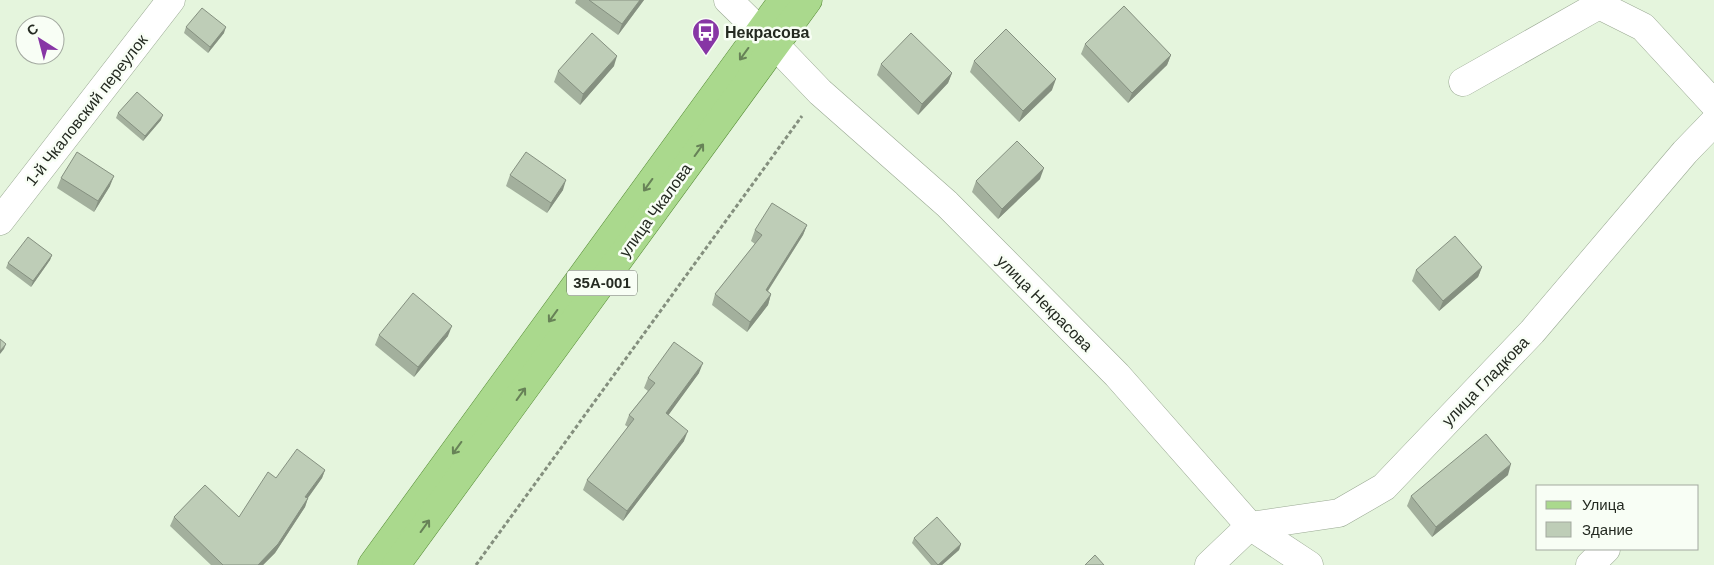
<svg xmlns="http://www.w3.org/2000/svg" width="1714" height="565" font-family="Helvetica,sans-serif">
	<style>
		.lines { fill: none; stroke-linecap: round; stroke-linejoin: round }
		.minor-casing { stroke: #9aa993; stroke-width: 29 }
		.major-casing { stroke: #568b36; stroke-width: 29 }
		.path { stroke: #848f7e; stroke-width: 3; stroke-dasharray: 4 2.5; stroke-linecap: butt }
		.minor { stroke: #fff; stroke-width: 28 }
		.major { stroke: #aad98d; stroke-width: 28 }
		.wall { fill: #a3b09d }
		.shaded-wall { fill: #859080 }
		.building { fill: #becdb7; stroke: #859080 }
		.oneway { stroke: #678257 }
		.labels { text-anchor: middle; stroke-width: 5; stroke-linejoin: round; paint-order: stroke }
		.shield { fill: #f8fef5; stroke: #646a61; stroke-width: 1 }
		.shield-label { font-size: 15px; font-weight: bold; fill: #242a21 }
		.poi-label { font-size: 16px; font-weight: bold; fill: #242a21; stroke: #f8fef5; text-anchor: start }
		.street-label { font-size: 16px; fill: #242a21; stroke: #f8fef5 }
	</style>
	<rect width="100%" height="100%" fill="#e5f5dd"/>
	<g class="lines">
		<g class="minor-casing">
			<g id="minor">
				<path d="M 728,0 L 760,31"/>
				<path d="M 775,45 L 820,92 L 947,204 L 1117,375 L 1250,526 L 1309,565"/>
				<path d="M 1463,82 L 1599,5 L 1643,27 L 1714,104"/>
				<path d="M 0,221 L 171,0"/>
				<path d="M 1209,565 L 1250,526 L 1339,513 L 1384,487 L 1532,332 L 1685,152 L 1714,122"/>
				<path d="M 1590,565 L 1606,549"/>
			</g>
		</g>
		<g class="major-casing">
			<g id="major">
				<path d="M 372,565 L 783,0"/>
				<path d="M 396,565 L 808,0"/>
			</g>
		</g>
		<path class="path" d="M 476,565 L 802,116"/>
		<use href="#minor" class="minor"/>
		<use href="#major" class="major"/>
	</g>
	<g class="wall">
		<path d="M 576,0 L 644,0 L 618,35 L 575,3 Z"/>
		<path d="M 186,27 L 224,33 L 208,53 L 184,33 Z"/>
		<path d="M 1085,44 L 1171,55 L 1167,65 L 1128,103 L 1081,54 Z"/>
		<path d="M 974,61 L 1052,90 L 1019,122 L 970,72 Z"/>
		<path d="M 881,64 L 952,73 L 948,83 L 918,115 L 877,75 Z"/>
		<path d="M 614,66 L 580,105 L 554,82 L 558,71 Z"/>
		<path d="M 118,113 L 161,120 L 143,141 L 116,118 Z"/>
		<path d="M 510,175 L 563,190 L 547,213 L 506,186 Z"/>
		<path d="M 61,178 L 110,186 L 94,212 L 57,188 Z"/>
		<path d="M 1040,179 L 998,219 L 972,192 L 976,181 Z"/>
		<path d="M 807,225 L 803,235 L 768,291 L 771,294 L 768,305 L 747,332 L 712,305 L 715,294 L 755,244 L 751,241 L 755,230 Z"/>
		<path d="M 52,255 L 50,260 L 31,287 L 6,268 L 8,263 Z"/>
		<path d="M 1482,267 L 1478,277 L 1439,311 L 1412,281 L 1416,270 Z"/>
		<path d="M 379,335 L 448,336 L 414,377 L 375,345 Z"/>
		<path d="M 699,373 L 668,415 L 684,441 L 623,521 L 583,490 L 587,480 L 628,427 L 625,425 L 629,415 L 648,391 L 644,388 L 648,378 Z"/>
		<path d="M 325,470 L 322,478 L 308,498 L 305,507 L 275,553 L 263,565 L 211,565 L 170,526 L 174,517 L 239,517 Z"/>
		<path d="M 1508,475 L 1432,537 L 1407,506 L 1411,496 Z"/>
		<path d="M 914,538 L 961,544 L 959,550 L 942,565 L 931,565 L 912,543 Z"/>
	</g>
	<g class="shaded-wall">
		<path d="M 640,0 L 644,0 L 618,35 L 622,24 Z"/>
		<path d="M 226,27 L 224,33 L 208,53 L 210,47 Z"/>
		<path d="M 1171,55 L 1167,65 L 1128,103 L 1132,93 Z"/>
		<path d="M 617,56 L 614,66 L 580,105 L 583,94 Z"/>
		<path d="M 952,73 L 948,83 L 918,115 L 922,104 Z"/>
		<path d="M 1056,79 L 1052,90 L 1019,122 L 1023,111 Z"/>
		<path d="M 163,115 L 161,120 L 143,141 L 145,136 Z"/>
		<path d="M 1044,168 L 1040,179 L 998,219 L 1002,209 Z"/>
		<path d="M 114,176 L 110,186 L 94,212 L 98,201 Z"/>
		<path d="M 566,180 L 563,190 L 547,213 L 551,203 Z"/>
		<path d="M 807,225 L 803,235 L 762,300 L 766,290 Z"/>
		<path d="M 52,255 L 50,260 L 31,287 L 33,281 Z"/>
		<path d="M 1482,267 L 1478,277 L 1439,311 L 1443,301 Z"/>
		<path d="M 771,294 L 768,305 L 747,332 L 750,322 Z"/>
		<path d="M 452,326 L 448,336 L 414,377 L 418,367 Z"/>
		<path d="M 6,344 L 4,349 L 0,354 L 0,351 Z"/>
		<path d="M 703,363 L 699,373 L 662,424 L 666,413 Z"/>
		<path d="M 688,431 L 684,441 L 623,521 L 627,511 Z"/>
		<path d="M 1511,464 L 1508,475 L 1432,537 L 1436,527 Z"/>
		<path d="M 325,470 L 322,478 L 302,506 L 305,497 Z"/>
		<path d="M 308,498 L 305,507 L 275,553 L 263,565 L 258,565 Z"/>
		<path d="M 961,544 L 959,550 L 942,565 L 938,565 Z"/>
	</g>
	<g class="building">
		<path d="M 589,0 L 640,0 L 622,24 Z"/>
		<path d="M 1124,6 L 1171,55 L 1132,93 L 1085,44 Z"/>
		<path d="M 202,8 L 226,27 L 210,47 L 186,27 Z"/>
		<path d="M 1006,29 L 1056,79 L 1023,111 L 974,61 Z"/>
		<path d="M 592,33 L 617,56 L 583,94 L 558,71 Z"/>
		<path d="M 911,33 L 952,73 L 922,104 L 881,64 Z"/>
		<path d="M 137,92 L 163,115 L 145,136 L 118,113 Z"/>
		<path d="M 1017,141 L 1044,168 L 1002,209 L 976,181 Z"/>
		<path d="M 77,152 L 114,176 L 98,201 L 61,178 Z"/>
		<path d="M 526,152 L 566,180 L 551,203 L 510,175 Z"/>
		<path d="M 772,203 L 807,225 L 766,290 L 771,294 L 750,322 L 715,294 L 762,235 L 755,230 Z"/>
		<path d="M 1455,236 L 1482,267 L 1443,301 L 1416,270 Z"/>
		<path d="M 28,237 L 52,255 L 33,281 L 8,263 Z"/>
		<path d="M 413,293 L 452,326 L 418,367 L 379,335 Z"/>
		<path d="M 0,339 L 6,344 L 0,351 Z"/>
		<path d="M 674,342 L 703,363 L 666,413 L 688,431 L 627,511 L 587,480 L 634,419 L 629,415 L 655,383 L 648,378 Z"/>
		<path d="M 1486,434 L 1511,464 L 1436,527 L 1411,496 Z"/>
		<path d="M 297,449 L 325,470 L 305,497 L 308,498 L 278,544 L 258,565 L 223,565 L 174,517 L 205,485 L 239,517 L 268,472 L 276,478 Z"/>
		<path d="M 937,517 L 961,544 L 938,565 L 914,538 Z"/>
		<path d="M 1095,555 L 1104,565 L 1085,565 Z"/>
	</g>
	<defs><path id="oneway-shaft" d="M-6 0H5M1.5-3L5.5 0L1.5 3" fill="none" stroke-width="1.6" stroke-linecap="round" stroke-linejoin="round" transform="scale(1.25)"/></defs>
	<g class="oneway">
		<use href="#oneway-shaft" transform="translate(744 54) rotate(126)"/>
		<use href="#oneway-shaft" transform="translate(699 150) rotate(-54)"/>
		<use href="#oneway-shaft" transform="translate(648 185) rotate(126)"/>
		<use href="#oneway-shaft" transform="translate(553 316) rotate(126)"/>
		<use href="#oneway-shaft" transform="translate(521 394) rotate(-54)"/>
		<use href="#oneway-shaft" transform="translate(457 448) rotate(126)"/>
		<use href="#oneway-shaft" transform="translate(425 526) rotate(-54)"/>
	</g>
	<defs>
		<g id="bus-pin" transform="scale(1.4375)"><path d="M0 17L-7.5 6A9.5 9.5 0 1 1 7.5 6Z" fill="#8736a5" stroke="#f8fef5"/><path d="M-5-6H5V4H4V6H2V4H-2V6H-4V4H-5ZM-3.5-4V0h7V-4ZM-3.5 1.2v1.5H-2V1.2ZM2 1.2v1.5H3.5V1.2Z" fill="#fff"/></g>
	</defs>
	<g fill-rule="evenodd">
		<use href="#bus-pin" x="706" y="32"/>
	</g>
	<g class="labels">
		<rect class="shield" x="567" y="270.5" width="70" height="25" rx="4"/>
		<g class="shield-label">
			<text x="602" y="288">35А-001</text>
		</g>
		<g class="poi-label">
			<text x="725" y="38">Некрасова</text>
		</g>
		<g class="street-label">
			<text transform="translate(86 110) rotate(-52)" y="6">1-й Чкаловский переулок</text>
			<text transform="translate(655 210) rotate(-54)" y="6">улица Чкалова</text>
			<text transform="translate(1045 303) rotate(45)" y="6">улица Некрасова</text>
			<text transform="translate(1485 381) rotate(-46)" y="6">улица Гладкова</text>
		</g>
	</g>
	<rect x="1536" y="485" width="162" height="65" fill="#f8fef5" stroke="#a3a9a0"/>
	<rect x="1546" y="501" width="25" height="8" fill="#aad98d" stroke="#a3a9a0"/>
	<text x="1582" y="510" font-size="15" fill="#242a21">Улица</text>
	<rect x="1546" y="522" width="25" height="15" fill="#becdb7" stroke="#a3a9a0"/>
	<text x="1582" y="535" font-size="15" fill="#242a21">Здание</text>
	<g transform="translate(40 40) rotate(324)"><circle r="24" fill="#f8fef5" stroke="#a3a9a0"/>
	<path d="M0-4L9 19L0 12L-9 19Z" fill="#8736a5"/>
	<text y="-8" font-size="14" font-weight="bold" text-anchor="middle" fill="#242a21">С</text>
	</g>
</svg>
